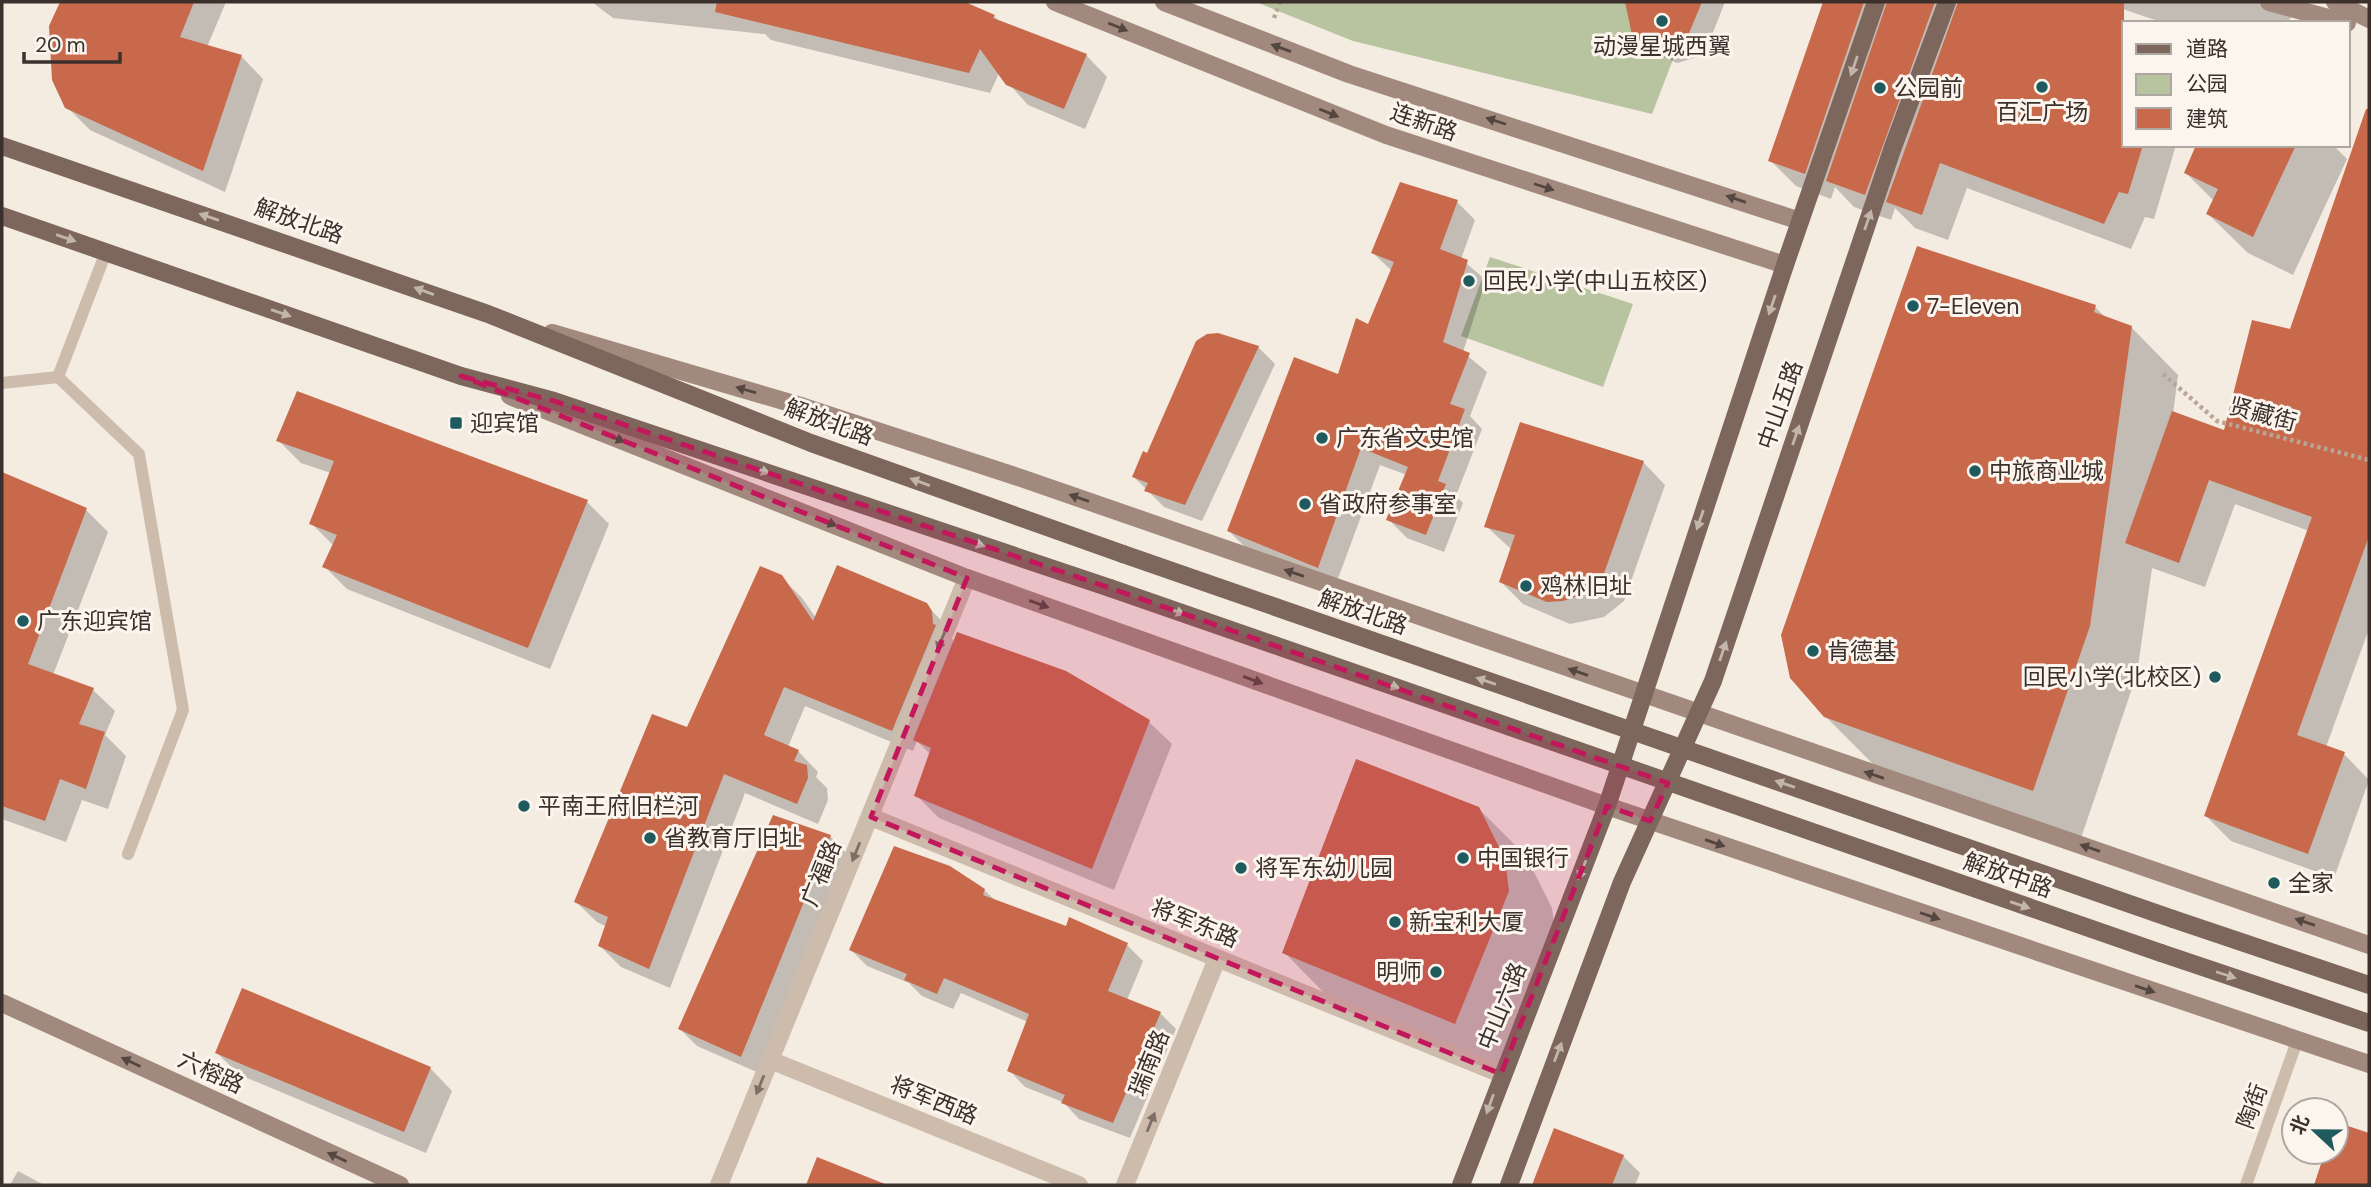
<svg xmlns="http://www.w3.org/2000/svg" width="2371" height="1187" font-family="'DM Sans','Noto Sans SC',sans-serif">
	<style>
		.green { fill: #b8c4a0 }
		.shadow { fill: #0003 }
		.building { fill: #c8694b }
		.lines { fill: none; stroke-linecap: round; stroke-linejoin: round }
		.path { stroke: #b9a596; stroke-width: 4.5; stroke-dasharray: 3.5 3.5; stroke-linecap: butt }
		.lane { stroke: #cdbbac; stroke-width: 12 }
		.street { stroke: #cdbbac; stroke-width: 18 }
		.secondary { stroke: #a18a7d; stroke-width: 18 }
		.primary { stroke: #7d675c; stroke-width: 18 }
		.primary-bridge { stroke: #7d675c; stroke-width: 18 }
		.oneway { fill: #544640 }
		.oneway2 { fill: #c2b5ac }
		.oneway3 { fill: #7d6f65 }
		.marked { fill: #c2185b; fill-opacity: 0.2; stroke: #c2185b; stroke-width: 5; stroke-dasharray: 14 9; stroke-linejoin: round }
		.poi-dot { fill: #1f5a5e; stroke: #fbf5ee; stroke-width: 2.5 }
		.labels { text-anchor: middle; stroke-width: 6; stroke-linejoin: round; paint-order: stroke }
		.poi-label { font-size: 23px; fill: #3b302b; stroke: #fbf5ee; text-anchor: start }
		.street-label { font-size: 23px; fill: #3b302b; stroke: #fbf5ee }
	</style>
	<rect width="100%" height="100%" fill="#f4ebe1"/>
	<g class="green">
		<path d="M 1256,2 L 1695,2 L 1652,114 L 1353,41 Z"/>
		<path d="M 1490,257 L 1633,304 L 1603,387 L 1461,336 Z"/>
	</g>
	<g class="shadow">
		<path d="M 61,2 L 226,2 L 207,47 L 241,56 L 263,79 L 225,192 L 90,130 L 67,107 L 51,27 Z"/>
		<path d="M 592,2 L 960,2 L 994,16 L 1001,23 L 1087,56 L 1107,77 L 1085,129 L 1028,105 L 999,73 L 990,93 L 771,40 L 765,34 L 613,18 Z"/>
		<path d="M 1630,2 L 1725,2 L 1704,55 L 1677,63 L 1652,52 L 1634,34 L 1628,7 Z"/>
		<path d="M 1825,2 L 2097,2 L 2090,19 L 2124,35 L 2124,145 L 2176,145 L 2154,219 L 2145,217 L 2131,249 L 1967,188 L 1948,240 L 1915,228 L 1895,208 L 1891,220 L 1854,207 L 1835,187 L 1831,199 L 1796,186 L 1770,160 Z"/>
		<path d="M 2102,2 L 2310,2 L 2304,18 L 2292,17 L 2286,23 L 2164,23 Z"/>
		<path d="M 2365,117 L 2369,119 L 2369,629 L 2326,747 L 2344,754 L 2369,780 L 2334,878 L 2231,841 L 2206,816 L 2309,531 L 2235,504 L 2205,587 L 2152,568 L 2137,674 L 2081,838 L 1873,764 L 1825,716 L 2095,307 L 2106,318 L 2131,327 L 2178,375 L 2173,414 L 2225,432 L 2291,331 Z"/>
		<path d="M 2198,145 L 2333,145 L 2347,159 L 2293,275 L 2248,253 L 2208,214 L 2214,201 L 2186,173 Z"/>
		<path d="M 1457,202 L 1475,220 L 1461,259 L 1486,280 L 1463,352 L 1487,372 L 1470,416 L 1482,429 L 1456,496 L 1463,503 L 1444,552 L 1407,538 L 1389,520 L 1407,475 L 1380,465 L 1336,584 L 1247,549 L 1229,531 L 1339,376 L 1369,327 L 1392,271 L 1373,253 Z"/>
		<path d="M 1258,347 L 1275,364 L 1202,521 L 1164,507 L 1134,477 L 1148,455 Z"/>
		<path d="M 278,440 L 587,502 L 609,524 L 550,669 L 347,589 L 325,567 L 334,546 L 311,523 L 331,473 L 301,463 Z"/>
		<path d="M 1643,462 L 1665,485 L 1624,601 L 1604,617 L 1570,624 L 1523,604 L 1501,582 L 1512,550 L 1486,526 Z"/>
		<path d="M 2,477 L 86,510 L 108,532 L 53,675 L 93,690 L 115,711 L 105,735 L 126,756 L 108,809 L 82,800 L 66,842 L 2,819 Z"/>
		<path d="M 781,577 L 802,598 L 816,618 L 926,605 L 947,626 L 954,643 L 1149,722 L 1172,744 L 1114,890 L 939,818 L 916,795 L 931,755 L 917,741 L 913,751 L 805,706 L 788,747 L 798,751 L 818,772 L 816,777 L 827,788 L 828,800 L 818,824 L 745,793 L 670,988 L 621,967 L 600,946 L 607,927 L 597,922 L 576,902 L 688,730 Z"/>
		<path d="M 1478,808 L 1526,856 L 1552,908 L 1556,939 L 1503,1070 L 1331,1000 L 1284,952 Z"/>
		<path d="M 830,836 L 847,854 L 759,1073 L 697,1046 L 680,1029 Z"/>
		<path d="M 984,890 L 996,901 L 1067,928 L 1127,945 L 1143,961 L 1127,1000 L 1160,1013 L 1176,1029 L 1130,1138 L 1079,1119 L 1063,1102 L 1025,1087 L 1009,1070 L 1028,1022 L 961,993 L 953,1009 L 922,996 L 909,983 L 867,966 L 851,950 Z"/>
		<path d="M 217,1053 L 430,1068 L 452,1091 L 426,1153 L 240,1075 Z"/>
		<path d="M 2337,1124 L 2369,1135 L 2369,1185 L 2316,1185 L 2327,1152 L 2336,1152 Z"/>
		<path d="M 1555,1130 L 1623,1156 L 1640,1173 L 1635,1185 L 1533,1185 Z"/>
		<path d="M 18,1171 L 44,1185 L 10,1185 Z"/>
	</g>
	<g class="building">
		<path d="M 60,2 L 194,2 L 180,37 L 242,55 L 203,171 L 65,108 L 52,80 L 49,26 Z"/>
		<path d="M 717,2 L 965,2 L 995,15 L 993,18 L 1087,54 L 1064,109 L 1006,85 L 980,49 L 969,73 L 715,12 Z"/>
		<path d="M 1625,2 L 1702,2 L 1687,38 L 1658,47 L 1632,35 Z"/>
		<path d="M 1823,2 L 1864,2 L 1805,174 L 1768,161 Z"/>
		<path d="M 1887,2 L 1935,2 L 1865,195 L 1826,181 Z"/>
		<path d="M 1958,2 L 2124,2 L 2124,145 L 2143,145 L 2128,194 L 2119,192 L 2104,224 L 1940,163 L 1922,215 L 1886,202 Z"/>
		<path d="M 2366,109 L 2369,109 L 2369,536 L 2297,735 L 2345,752 L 2308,854 L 2204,816 L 2312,517 L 2209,480 L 2179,563 L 2125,543 L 2172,411 L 2224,430 L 2252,320 L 2290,329 Z"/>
		<path d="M 2196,145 L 2296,145 L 2253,237 L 2206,214 L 2218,189 L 2184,173 Z"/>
		<path d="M 1400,182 L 1458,200 L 1440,249 L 1468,260 L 1443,342 L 1470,353 L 1450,404 L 1465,409 L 1438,481 L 1446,484 L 1426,535 L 1386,520 L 1408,467 L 1361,448 L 1318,568 L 1227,531 L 1294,357 L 1338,374 L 1356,318 L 1368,324 L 1394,262 L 1371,253 Z"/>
		<path d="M 1917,246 L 2096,305 L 2094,312 L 2132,326 L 2090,626 L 2033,791 L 1824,717 L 1790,678 L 1781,635 Z"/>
		<path d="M 1218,333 L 1259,346 L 1185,505 L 1144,491 L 1148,483 L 1132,477 L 1143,451 L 1147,453 L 1196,341 L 1207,334 Z"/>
		<path d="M 297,391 L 588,500 L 528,648 L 322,567 L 337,535 L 309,524 L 334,461 L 276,441 Z"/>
		<path d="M 1520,422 L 1644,461 L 1602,579 L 1581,595 L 1563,601 L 1547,602 L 1499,582 L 1515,535 L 1484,527 Z"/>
		<path d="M 2,472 L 87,508 L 28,664 L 94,688 L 79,724 L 105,732 L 86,789 L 60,779 L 45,821 L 2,806 Z"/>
		<path d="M 837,565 L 927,603 L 932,611 L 933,624 L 936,625 L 892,731 L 784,687 L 764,735 L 799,750 L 794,761 L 807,765 L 808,778 L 797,804 L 724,774 L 649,969 L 598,946 L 608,917 L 574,902 L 652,714 L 687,727 L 760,566 L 782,575 L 813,621 Z"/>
		<path d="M 957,632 L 1066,671 L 1150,720 L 1092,869 L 914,796 L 931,748 L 913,740 Z"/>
		<path d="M 1356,759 L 1479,807 L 1505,859 L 1509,891 L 1455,1024 L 1282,953 Z"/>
		<path d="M 773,815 L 831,835 L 741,1057 L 678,1029 Z"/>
		<path d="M 894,846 L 950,866 L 985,889 L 983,895 L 1066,926 L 1069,917 L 1128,943 L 1108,991 L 1161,1012 L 1113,1123 L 1061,1103 L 1065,1095 L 1007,1071 L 1029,1014 L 944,978 L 937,994 L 904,980 L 907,974 L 849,950 Z"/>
		<path d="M 242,988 L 431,1067 L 404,1132 L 215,1053 Z"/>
		<path d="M 2336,1122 L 2369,1133 L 2369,1185 L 2314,1185 L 2325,1152 L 2336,1152 Z"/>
		<path d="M 1554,1128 L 1624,1155 L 1612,1185 L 1532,1185 Z"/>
		<path d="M 817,1157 L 885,1184 L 885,1185 L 806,1185 Z"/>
	</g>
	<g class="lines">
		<g class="path">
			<path d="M 1274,18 L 1280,2"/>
			<path d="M 2163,374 L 2217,421 L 2369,460"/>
		</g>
		<g class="lane">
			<path d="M 58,377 L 106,252"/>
			<path d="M 2,383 L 58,377 L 139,454 L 183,710 L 128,854"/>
			<path d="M 2246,1185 L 2297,1041"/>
		</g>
		<g class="street">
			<path d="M 871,817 L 1501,1074"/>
			<path d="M 770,1060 L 1079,1185"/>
			<path d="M 719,1185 L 967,578"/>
			<path d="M 1125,1185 L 1217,959"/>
		</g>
		<g class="secondary">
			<path d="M 1055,2 L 1386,135 L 1785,265"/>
			<path d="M 1164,2 L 1349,74 L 1800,221"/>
			<path d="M 2269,2 L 2347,23"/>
			<path d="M 2335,2 L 2369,19"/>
			<path d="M 552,333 L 804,407 L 1021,478 L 2369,945"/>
			<path d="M 510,396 L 967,578 L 1607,806 L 2369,1064"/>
			<path d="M 2,1003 L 400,1185"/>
		</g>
		<g class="primary">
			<path d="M 2,146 L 488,314 L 811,443 L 1123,554"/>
			<path d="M 2,216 L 461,376 L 554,401 L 1110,588"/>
			<path d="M 2173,919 L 2369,985"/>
			<path d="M 2161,953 L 2369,1023"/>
			<path d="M 1461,1185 L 1607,806 L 1785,265 L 1876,2"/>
			<path d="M 1509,1185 L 1622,882 L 1713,681 L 1893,147 L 1947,2"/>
		</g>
		<g class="primary-bridge">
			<path d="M 1123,554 L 2173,919"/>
			<path d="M 1110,588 L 2161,953"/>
		</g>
	</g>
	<defs><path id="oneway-solid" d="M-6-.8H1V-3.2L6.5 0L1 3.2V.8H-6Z" transform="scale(1.75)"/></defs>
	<g class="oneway">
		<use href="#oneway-solid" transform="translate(1118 27) rotate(22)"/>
		<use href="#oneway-solid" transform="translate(1281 48) rotate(-160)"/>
		<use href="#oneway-solid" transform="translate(1329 113) rotate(22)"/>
		<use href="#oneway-solid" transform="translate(1496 121) rotate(-162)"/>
		<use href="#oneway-solid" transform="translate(1544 187) rotate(18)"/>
		<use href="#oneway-solid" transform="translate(1736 199) rotate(-161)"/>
		<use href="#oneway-solid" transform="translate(746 390) rotate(-164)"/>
		<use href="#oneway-solid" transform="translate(615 438) rotate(22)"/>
		<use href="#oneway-solid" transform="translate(1079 498) rotate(-161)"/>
		<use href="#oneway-solid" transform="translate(827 522) rotate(22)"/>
		<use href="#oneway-solid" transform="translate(1294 573) rotate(-161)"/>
		<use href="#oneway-solid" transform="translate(1039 604) rotate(20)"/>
		<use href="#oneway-solid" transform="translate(1578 672) rotate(-161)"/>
		<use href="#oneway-solid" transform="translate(1253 680) rotate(20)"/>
		<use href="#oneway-solid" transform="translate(1874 775) rotate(-161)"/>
		<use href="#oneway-solid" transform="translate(1715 843) rotate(19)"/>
		<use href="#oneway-solid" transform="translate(2090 848) rotate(-161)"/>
		<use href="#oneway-solid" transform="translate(1930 916) rotate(19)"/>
		<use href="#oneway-solid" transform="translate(2305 922) rotate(-161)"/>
		<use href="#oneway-solid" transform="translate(2145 989) rotate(19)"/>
		<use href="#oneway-solid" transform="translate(131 1062) rotate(-155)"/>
		<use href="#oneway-solid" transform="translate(337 1157) rotate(-155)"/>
	</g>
	<g class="oneway2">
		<use href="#oneway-solid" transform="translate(1854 66) rotate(109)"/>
		<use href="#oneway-solid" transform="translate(209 217) rotate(-161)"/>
		<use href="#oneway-solid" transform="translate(1868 220) rotate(-71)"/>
		<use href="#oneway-solid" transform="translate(66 238) rotate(19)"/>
		<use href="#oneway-solid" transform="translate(424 291) rotate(-160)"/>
		<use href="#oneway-solid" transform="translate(1772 305) rotate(109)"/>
		<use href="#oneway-solid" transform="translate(281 313) rotate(19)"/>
		<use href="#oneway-solid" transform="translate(1796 435) rotate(-71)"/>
		<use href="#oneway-solid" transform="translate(760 470) rotate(19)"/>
		<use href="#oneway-solid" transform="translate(920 482) rotate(-160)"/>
		<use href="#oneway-solid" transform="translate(1700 520) rotate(109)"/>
		<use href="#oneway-solid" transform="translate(975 543) rotate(19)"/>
		<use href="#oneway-solid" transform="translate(1175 611) rotate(19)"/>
		<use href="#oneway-solid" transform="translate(1723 651) rotate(-71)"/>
		<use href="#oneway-solid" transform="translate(1486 681) rotate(-161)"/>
		<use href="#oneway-solid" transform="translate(1390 685) rotate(19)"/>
		<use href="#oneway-solid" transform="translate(1785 784) rotate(-161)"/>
		<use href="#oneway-solid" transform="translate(1582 870) rotate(112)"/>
		<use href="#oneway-solid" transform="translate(2020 905) rotate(19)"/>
		<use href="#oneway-solid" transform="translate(2226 975) rotate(18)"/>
		<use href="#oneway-solid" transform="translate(1558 1052) rotate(-69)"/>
		<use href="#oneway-solid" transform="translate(1490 1104) rotate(110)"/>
	</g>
	<g class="oneway3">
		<use href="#oneway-solid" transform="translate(941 641) rotate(112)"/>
		<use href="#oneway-solid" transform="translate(856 852) rotate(112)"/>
		<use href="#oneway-solid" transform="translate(760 1085) rotate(112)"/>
		<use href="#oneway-solid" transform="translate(1151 1122) rotate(-68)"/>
	</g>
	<path class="marked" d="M 461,376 L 554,401 L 1110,588 L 1668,783 L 1650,821 L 1607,806 L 1501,1074 L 871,817 L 967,578 Z"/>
	<g class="poi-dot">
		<circle cx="1662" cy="21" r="7"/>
		<circle cx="2042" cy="87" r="7"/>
		<circle cx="1880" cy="88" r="7"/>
		<circle cx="1469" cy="281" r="7"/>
		<circle cx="1913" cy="306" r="7"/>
		<rect x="449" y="416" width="14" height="14" rx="3.5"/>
		<circle cx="1322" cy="438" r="7"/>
		<circle cx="1975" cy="471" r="7"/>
		<circle cx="1305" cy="504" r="7"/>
		<circle cx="1526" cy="586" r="7"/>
		<circle cx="23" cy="621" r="7"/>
		<circle cx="1813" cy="651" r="7"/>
		<circle cx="2215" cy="677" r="7"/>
		<circle cx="524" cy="806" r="7"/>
		<circle cx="650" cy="838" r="7"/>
		<circle cx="1463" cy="858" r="7"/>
		<circle cx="1241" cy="868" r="7"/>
		<circle cx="2274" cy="883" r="7"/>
		<circle cx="1395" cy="922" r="7"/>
		<circle cx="1436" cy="972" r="7"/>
	</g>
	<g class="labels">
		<g class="poi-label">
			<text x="1662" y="54" text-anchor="middle">动漫星城西翼</text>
			<text x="1894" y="96">公园前</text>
			<text x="2042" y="120" text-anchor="middle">百汇广场</text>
			<text x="1483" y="289">回民小学(中山五校区)</text>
			<text x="1927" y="314">7-Eleven</text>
			<text x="470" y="431">迎宾馆</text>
			<text x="1336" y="446">广东省文史馆</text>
			<text x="1989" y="479">中旅商业城</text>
			<text x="1319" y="512">省政府参事室</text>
			<text x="1540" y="594">鸡林旧址</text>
			<text x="37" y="629">广东迎宾馆</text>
			<text x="1827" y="659">肯德基</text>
			<text x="2201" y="685" text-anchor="end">回民小学(北校区)</text>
			<text x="538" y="814">平南王府旧栏河</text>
			<text x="664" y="846">省教育厅旧址</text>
			<text x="1477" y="866">中国银行</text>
			<text x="1255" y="876">将军东幼儿园</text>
			<text x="2288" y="891">全家</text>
			<text x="1409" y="930">新宝利大厦</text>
			<text x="1422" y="980" text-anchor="end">明师</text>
		</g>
		<g class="street-label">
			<text transform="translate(1424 122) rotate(19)" y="8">连新路</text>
			<text transform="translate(299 221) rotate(19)" y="8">解放北路</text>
			<text transform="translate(1780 405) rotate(-71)" y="8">中山五路</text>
			<text transform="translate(2263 414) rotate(15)" y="8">贤藏街</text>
			<text transform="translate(829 422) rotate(20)" y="8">解放北路</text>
			<text transform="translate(1363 612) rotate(19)" y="8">解放北路</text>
			<text transform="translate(821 873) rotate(-68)" y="8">广福路</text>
			<text transform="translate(2008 875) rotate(19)" y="8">解放中路</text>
			<text transform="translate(1195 923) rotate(22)" y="8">将军东路</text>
			<text transform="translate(1502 1006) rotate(-68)" y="8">中山六路</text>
			<text transform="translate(1149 1063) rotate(-68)" y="8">瑞南路</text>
			<text transform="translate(211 1072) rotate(25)" y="8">六榕路</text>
			<text transform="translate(934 1100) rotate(22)" y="8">将军西路</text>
			<text transform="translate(2252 1106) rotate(-70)" y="8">陶街</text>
		</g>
	</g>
	<rect width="2371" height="1187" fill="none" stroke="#3b302b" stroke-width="7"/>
	<rect x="2122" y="21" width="228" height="126" fill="#fbf5ee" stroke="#aea6a0" stroke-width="2"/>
	<rect x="2136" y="44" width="35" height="10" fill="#7d675c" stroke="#aea6a0" stroke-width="2"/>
	<text x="2186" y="56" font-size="21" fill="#3b302b">道路</text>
	<rect x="2136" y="74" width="35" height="21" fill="#b8c4a0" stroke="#aea6a0" stroke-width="2"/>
	<text x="2186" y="91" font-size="21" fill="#3b302b">公园</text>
	<rect x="2136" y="108" width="35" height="21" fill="#c8694b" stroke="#aea6a0" stroke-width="2"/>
	<text x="2186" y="126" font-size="21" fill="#3b302b">建筑</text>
	<g transform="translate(2315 1131) rotate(292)"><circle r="33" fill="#fbf5ee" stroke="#aea6a0" stroke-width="2"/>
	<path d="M0-5L12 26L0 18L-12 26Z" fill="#1f5a5e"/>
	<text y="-10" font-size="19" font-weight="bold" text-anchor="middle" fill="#3b302b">北</text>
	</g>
	<path d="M24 52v10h96v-10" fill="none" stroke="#3b302b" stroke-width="3.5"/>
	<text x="35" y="52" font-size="21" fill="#3b302b" stroke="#fbf5ee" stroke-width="5" paint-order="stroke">20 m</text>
</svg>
